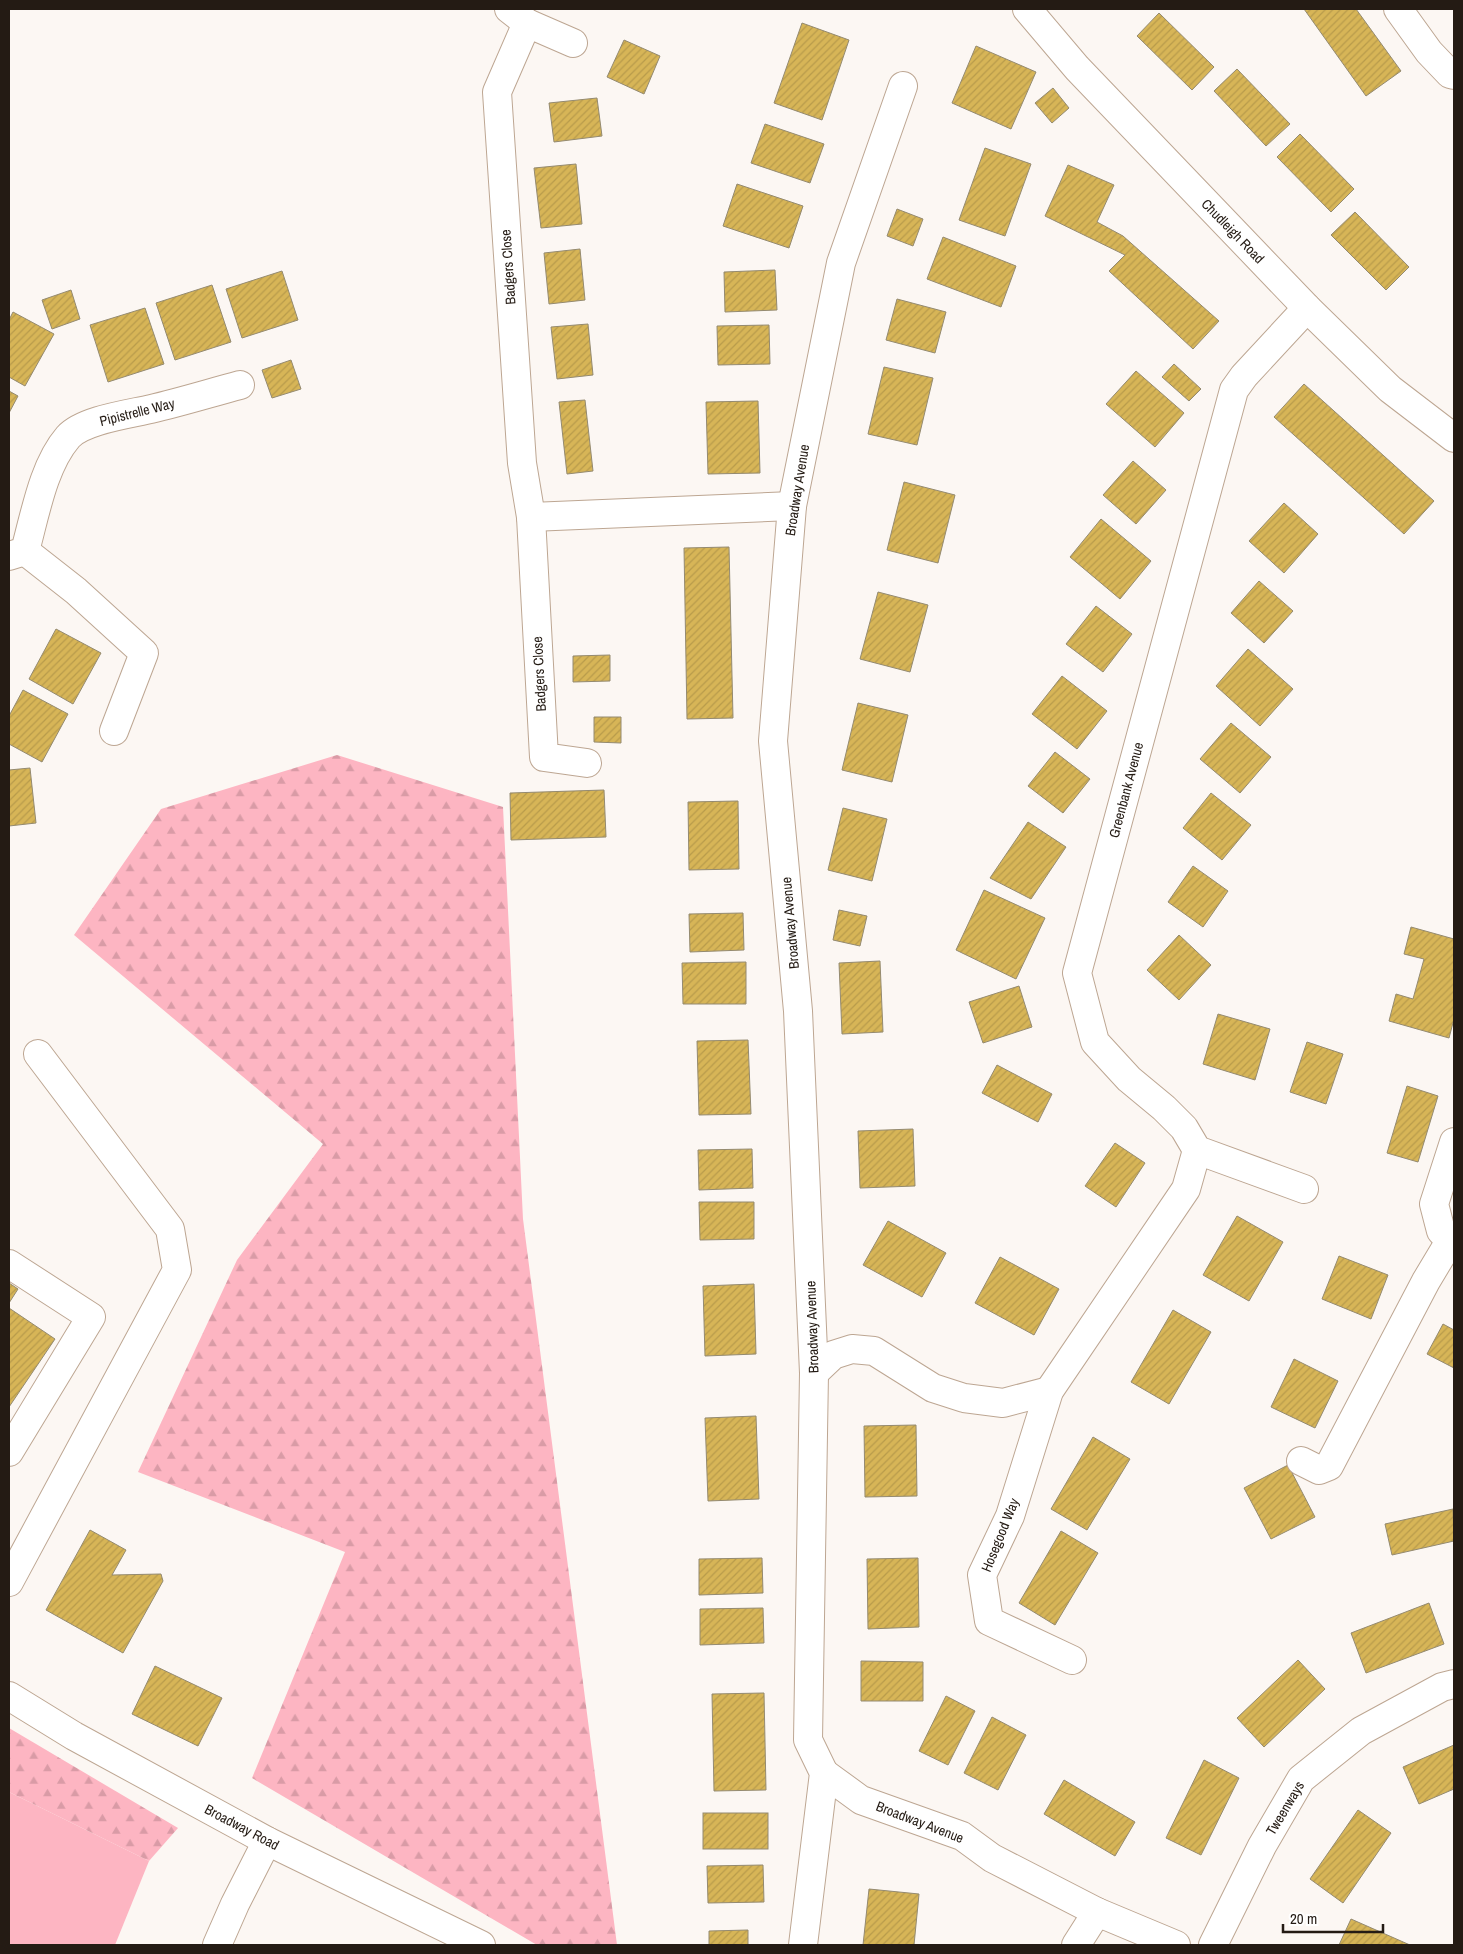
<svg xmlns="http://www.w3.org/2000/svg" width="1463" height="1954" font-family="'Archivo Narrow',sans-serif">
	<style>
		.grass { fill: #fdb5c2 }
		.forest { fill: url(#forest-firs) }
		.building { fill: url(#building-hatch); stroke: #948a70 }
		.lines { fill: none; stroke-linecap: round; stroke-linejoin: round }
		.minor-casing { stroke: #bda692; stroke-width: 30 }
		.major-casing { stroke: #bda692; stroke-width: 30 }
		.minor { stroke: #fff; stroke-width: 28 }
		.major { stroke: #fff; stroke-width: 28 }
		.labels { text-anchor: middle; stroke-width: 4; stroke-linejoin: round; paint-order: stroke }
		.street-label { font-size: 14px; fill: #241b14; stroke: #fff }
	</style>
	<defs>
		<pattern id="forest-firs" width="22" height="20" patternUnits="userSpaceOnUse" patternTransform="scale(1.25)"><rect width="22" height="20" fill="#fdb5c2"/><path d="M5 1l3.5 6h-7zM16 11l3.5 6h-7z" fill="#d99ba6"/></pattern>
		<pattern id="building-hatch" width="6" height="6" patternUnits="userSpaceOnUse" patternTransform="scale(1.25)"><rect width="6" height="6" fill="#d7b557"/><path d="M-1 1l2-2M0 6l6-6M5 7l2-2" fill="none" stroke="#b89b4b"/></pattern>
	</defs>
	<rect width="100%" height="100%" fill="#fcf7f3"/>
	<path class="grass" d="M 9,1792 L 149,1861 L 115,1945 L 9,1945 Z"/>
	<g class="forest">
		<path d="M 337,755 L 503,807 L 523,1219 L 617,1945 L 537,1945 L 252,1778 L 345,1552 L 138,1472 L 237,1260 L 323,1144 L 74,935 L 161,809 Z"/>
		<path d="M 9,1728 L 178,1828 L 149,1861 L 9,1792 Z"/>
	</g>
	<g class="building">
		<path d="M 1304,9 L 1356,9 L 1401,71 L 1366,96 Z"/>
		<path d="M 1159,13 L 1214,67 L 1192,90 L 1137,36 Z"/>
		<path d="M 802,23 L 849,40 L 822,120 L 774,103 Z"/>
		<path d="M 624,40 L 660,56 L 644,94 L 607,77 Z"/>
		<path d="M 976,46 L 1036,72 L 1011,129 L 952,103 Z"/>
		<path d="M 1237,69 L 1290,124 L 1266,146 L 1214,91 Z"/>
		<path d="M 1053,88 L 1069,108 L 1052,123 L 1035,103 Z"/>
		<path d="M 597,98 L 602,136 L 554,142 L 549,103 Z"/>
		<path d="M 765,124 L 824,144 L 810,183 L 751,163 Z"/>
		<path d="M 1300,134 L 1354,189 L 1331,212 L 1277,157 Z"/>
		<path d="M 985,148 L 1031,164 L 1005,236 L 959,220 Z"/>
		<path d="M 576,164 L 582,224 L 541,228 L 534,168 Z"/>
		<path d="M 1068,165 L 1114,185 L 1097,222 L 1123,236 L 1219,321 L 1193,349 L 1109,271 L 1125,255 L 1045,216 Z"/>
		<path d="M 737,184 L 803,206 L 789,248 L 723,226 Z"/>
		<path d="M 897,209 L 923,219 L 913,246 L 887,236 Z"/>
		<path d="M 1355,212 L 1409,267 L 1386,290 L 1331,235 Z"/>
		<path d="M 943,237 L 1016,266 L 1001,307 L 927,279 Z"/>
		<path d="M 580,249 L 585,300 L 549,304 L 544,253 Z"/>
		<path d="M 775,270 L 777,310 L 725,312 L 724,272 Z"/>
		<path d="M 282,271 L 298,320 L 242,338 L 226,289 Z"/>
		<path d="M 212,285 L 231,342 L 175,360 L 156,303 Z"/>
		<path d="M 71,290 L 80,319 L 52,329 L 42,300 Z"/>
		<path d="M 897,299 L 946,312 L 935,353 L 886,340 Z"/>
		<path d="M 145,308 L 164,364 L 108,382 L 90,325 Z"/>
		<path d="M 13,312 L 54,334 L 25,386 L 9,377 L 9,320 Z"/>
		<path d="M 588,324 L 593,375 L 557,379 L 551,327 Z"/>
		<path d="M 769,325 L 770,364 L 718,365 L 717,326 Z"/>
		<path d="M 291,360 L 301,389 L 272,398 L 262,370 Z"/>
		<path d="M 1174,364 L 1201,389 L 1189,401 L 1162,377 Z"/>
		<path d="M 884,367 L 933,378 L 917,445 L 868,434 Z"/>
		<path d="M 1136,371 L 1184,413 L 1155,447 L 1106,404 Z"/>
		<path d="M 1304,384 L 1434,501 L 1404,534 L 1274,417 Z"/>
		<path d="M 9,391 L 18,396 L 9,413 Z"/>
		<path d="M 585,400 L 593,471 L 567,474 L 559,402 Z"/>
		<path d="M 758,401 L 760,473 L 708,474 L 706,402 Z"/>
		<path d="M 1133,461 L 1166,490 L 1136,524 L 1103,495 Z"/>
		<path d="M 904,482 L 955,495 L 938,563 L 887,550 Z"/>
		<path d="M 1284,503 L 1318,534 L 1284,573 L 1249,541 Z"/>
		<path d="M 1101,519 L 1151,561 L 1120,599 L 1070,557 Z"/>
		<path d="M 729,547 L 733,718 L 687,719 L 684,548 Z"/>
		<path d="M 1259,581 L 1293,611 L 1264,643 L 1231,613 Z"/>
		<path d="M 878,592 L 928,605 L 910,672 L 860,659 Z"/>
		<path d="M 1096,606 L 1132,634 L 1103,672 L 1066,644 Z"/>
		<path d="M 56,629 L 101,653 L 73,704 L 29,679 Z"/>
		<path d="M 1248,649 L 1293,689 L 1260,726 L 1216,686 Z"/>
		<path d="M 610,655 L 610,681 L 573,682 L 573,656 Z"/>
		<path d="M 1062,676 L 1107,711 L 1077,749 L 1032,714 Z"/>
		<path d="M 23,690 L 68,714 L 42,762 L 9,744 L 9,716 Z"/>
		<path d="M 858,703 L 908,715 L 892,782 L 842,770 Z"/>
		<path d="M 594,717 L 621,717 L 621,743 L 594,742 Z"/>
		<path d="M 1231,723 L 1271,757 L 1240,793 L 1200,759 Z"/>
		<path d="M 1055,752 L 1090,779 L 1063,813 L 1028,786 Z"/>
		<path d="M 30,768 L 36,823 L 9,826 L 9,770 Z"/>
		<path d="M 604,790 L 606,837 L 511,840 L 510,793 Z"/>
		<path d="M 1211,793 L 1251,825 L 1222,860 L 1183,828 Z"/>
		<path d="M 738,801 L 739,869 L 689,870 L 688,802 Z"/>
		<path d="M 843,808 L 887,819 L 872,881 L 828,870 Z"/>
		<path d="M 1028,822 L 1066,847 L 1031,899 L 990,878 Z"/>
		<path d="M 1193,866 L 1228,891 L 1203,927 L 1168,902 Z"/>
		<path d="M 984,890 L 1045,918 L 1016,979 L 956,950 Z"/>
		<path d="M 839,910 L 867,916 L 860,946 L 833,940 Z"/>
		<path d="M 743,913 L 744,950 L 690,952 L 689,914 Z"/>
		<path d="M 1411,927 L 1454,939 L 1454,1019 L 1449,1038 L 1389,1021 L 1396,994 L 1413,999 L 1424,959 L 1404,954 Z"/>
		<path d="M 1179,935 L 1211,965 L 1179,1000 L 1147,970 Z"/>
		<path d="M 880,961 L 883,1032 L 842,1034 L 839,963 Z"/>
		<path d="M 746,962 L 746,1004 L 683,1004 L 682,963 Z"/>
		<path d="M 1019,986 L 1032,1027 L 983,1043 L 969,1002 Z"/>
		<path d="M 1218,1014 L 1270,1029 L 1255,1080 L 1203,1064 Z"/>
		<path d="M 748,1040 L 751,1114 L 699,1115 L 697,1041 Z"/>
		<path d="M 1307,1042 L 1343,1054 L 1326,1104 L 1290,1092 Z"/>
		<path d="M 997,1065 L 1052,1094 L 1038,1122 L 982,1093 Z"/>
		<path d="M 1407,1086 L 1438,1096 L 1418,1162 L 1387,1153 Z"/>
		<path d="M 913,1129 L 915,1186 L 860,1188 L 858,1131 Z"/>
		<path d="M 1115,1143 L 1145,1163 L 1116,1207 L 1085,1186 Z"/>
		<path d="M 752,1149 L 753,1188 L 699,1190 L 698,1150 Z"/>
		<path d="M 699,1202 L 754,1202 L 754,1239 L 700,1240 Z"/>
		<path d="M 1237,1216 L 1283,1242 L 1249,1301 L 1203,1275 Z"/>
		<path d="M 888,1221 L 946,1253 L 922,1297 L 863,1265 Z"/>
		<path d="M 1339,1256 L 1388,1275 L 1371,1319 L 1322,1299 Z"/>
		<path d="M 1000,1257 L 1059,1289 L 1034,1335 L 975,1303 Z"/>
		<path d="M 9,1283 L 18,1289 L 9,1303 Z"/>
		<path d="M 754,1284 L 756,1354 L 705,1356 L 703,1286 Z"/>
		<path d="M 9,1308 L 55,1339 L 9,1407 Z"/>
		<path d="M 1173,1310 L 1211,1332 L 1169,1404 L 1131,1382 Z"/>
		<path d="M 1443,1324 L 1454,1330 L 1454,1368 L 1427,1354 Z"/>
		<path d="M 1294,1359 L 1338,1381 L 1315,1428 L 1271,1407 Z"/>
		<path d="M 756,1416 L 759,1499 L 708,1501 L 705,1418 Z"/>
		<path d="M 916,1425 L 917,1496 L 865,1497 L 864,1426 Z"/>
		<path d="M 1093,1437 L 1130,1459 L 1087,1530 L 1051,1509 Z"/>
		<path d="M 1288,1465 L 1315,1517 L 1271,1539 L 1244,1488 Z"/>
		<path d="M 1453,1509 L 1454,1541 L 1392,1555 L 1385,1524 Z"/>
		<path d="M 90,1530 L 126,1550 L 112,1575 L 161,1574 L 163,1581 L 123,1653 L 46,1610 Z"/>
		<path d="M 1061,1531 L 1098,1553 L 1055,1625 L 1019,1603 Z"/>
		<path d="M 762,1558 L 763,1593 L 699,1595 L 699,1559 Z"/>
		<path d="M 918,1558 L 919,1627 L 868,1629 L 867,1559 Z"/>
		<path d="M 1429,1603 L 1444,1644 L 1366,1673 L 1351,1633 Z"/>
		<path d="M 763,1608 L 764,1643 L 700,1645 L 700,1609 Z"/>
		<path d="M 1298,1660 L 1325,1689 L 1264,1747 L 1237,1718 Z"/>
		<path d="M 861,1661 L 923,1662 L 923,1701 L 861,1701 Z"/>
		<path d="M 155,1666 L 222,1698 L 198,1746 L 132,1714 Z"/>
		<path d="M 764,1693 L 766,1790 L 714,1791 L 712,1694 Z"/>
		<path d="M 946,1696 L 975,1711 L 948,1765 L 919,1751 Z"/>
		<path d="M 992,1717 L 1026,1735 L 998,1790 L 964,1773 Z"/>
		<path d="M 1454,1745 L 1454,1789 L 1419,1804 L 1403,1767 Z"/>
		<path d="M 1204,1760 L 1239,1778 L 1201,1855 L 1166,1838 Z"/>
		<path d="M 1064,1780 L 1135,1822 L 1115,1856 L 1044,1814 Z"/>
		<path d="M 1358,1810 L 1391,1833 L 1343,1903 L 1310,1879 Z"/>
		<rect x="703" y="1813" width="65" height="36"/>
		<path d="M 763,1865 L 764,1902 L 708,1903 L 707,1866 Z"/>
		<path d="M 869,1889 L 919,1894 L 914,1945 L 863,1945 Z"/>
		<path d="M 1351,1919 L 1410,1945 L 1339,1945 Z"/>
		<path d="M 748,1930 L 748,1945 L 709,1945 L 709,1931 Z"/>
	</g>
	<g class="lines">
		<g class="minor-casing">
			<g id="minor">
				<path d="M 509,9 L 527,23 L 573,43"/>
				<path d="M 1398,9 L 1429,52 L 1450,74 L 1454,75"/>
				<path d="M 527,23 L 497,92 L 522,463 L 531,517 L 544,757 L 587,763"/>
				<path d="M 531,517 L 792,506"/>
				<path d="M 25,551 L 76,591 L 144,653 L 114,731"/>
				<path d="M 9,556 L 25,551 C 35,515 43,466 68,437 C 83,420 130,414 151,409 C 181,402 210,393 240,385"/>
				<path d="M 1454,1142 L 1434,1204 L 1441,1231 L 1454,1245"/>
				<path d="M 1304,1189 L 1197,1150 L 1184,1128 L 1164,1108 L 1129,1079 L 1095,1042 L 1077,973 L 1234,390 L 1244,376 L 1307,308"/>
				<path d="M 9,1264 L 91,1317 L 9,1452"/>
				<path d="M 814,1373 L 833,1355 L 852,1349 L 874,1351 L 933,1388 L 964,1398 L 1003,1403 L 1049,1391"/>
				<path d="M 1301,1461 L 1319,1470 L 1329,1466 L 1426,1281 L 1450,1241"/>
				<path d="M 9,1582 L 177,1270 L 170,1229 L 38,1054"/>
				<path d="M 1072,1660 L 989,1621 L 982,1575 L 1010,1516 L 1049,1391 L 1186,1189 L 1197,1150"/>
				<path d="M 9,1696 L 74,1736 L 267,1841 L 481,1945"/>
				<path d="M 824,1773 L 861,1800 L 962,1836 L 992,1858 L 1097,1912"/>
				<path d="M 217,1945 L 235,1904 L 267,1841"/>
				<path d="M 803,1945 L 824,1773 L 808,1740 L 814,1373 L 798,1011 L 773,741 L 792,506 L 841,263 L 903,86"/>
				<path d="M 1076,1945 L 1097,1912 L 1176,1945"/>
				<path d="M 1213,1945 L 1262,1846 L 1301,1779 L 1361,1731 L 1442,1687 L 1454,1684"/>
			</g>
		</g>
		<g class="major-casing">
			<path id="major" d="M 1027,9 L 1077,68 L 1307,308 L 1390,389 L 1454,438"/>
		</g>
		<use href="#minor" class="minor"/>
		<use href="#major" class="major"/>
	</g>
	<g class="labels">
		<g class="street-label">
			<text transform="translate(1233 231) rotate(46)" y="5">Chudleigh Road</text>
			<text transform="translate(508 267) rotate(-94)" y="5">Badgers Close</text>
			<text transform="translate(137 412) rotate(-14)" y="5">Pipistrelle Way</text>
			<text transform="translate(797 490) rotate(-81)" y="5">Broadway Avenue</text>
			<text transform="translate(539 674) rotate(-93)" y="5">Badgers Close</text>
			<text transform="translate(1126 790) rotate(-75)" y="5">Greenbank Avenue</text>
			<text transform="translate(790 923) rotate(-95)" y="5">Broadway Avenue</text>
			<text transform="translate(812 1327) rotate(-92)" y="5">Broadway Avenue</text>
			<text transform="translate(1000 1535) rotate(-68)" y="5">Hosegood Way</text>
			<text transform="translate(1285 1808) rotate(-59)" y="5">Tweenways</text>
			<text transform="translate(920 1822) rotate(21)" y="5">Broadway Avenue</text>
			<text transform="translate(242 1827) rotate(28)" y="5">Broadway Road</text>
		</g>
	</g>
	<rect width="1463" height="1954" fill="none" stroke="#241b14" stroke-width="20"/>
	<path d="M1283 1924v8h100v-8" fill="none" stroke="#241b14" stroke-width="2.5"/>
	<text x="1290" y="1924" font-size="15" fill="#241b14" stroke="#ffffff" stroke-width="4" paint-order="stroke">20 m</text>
</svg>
